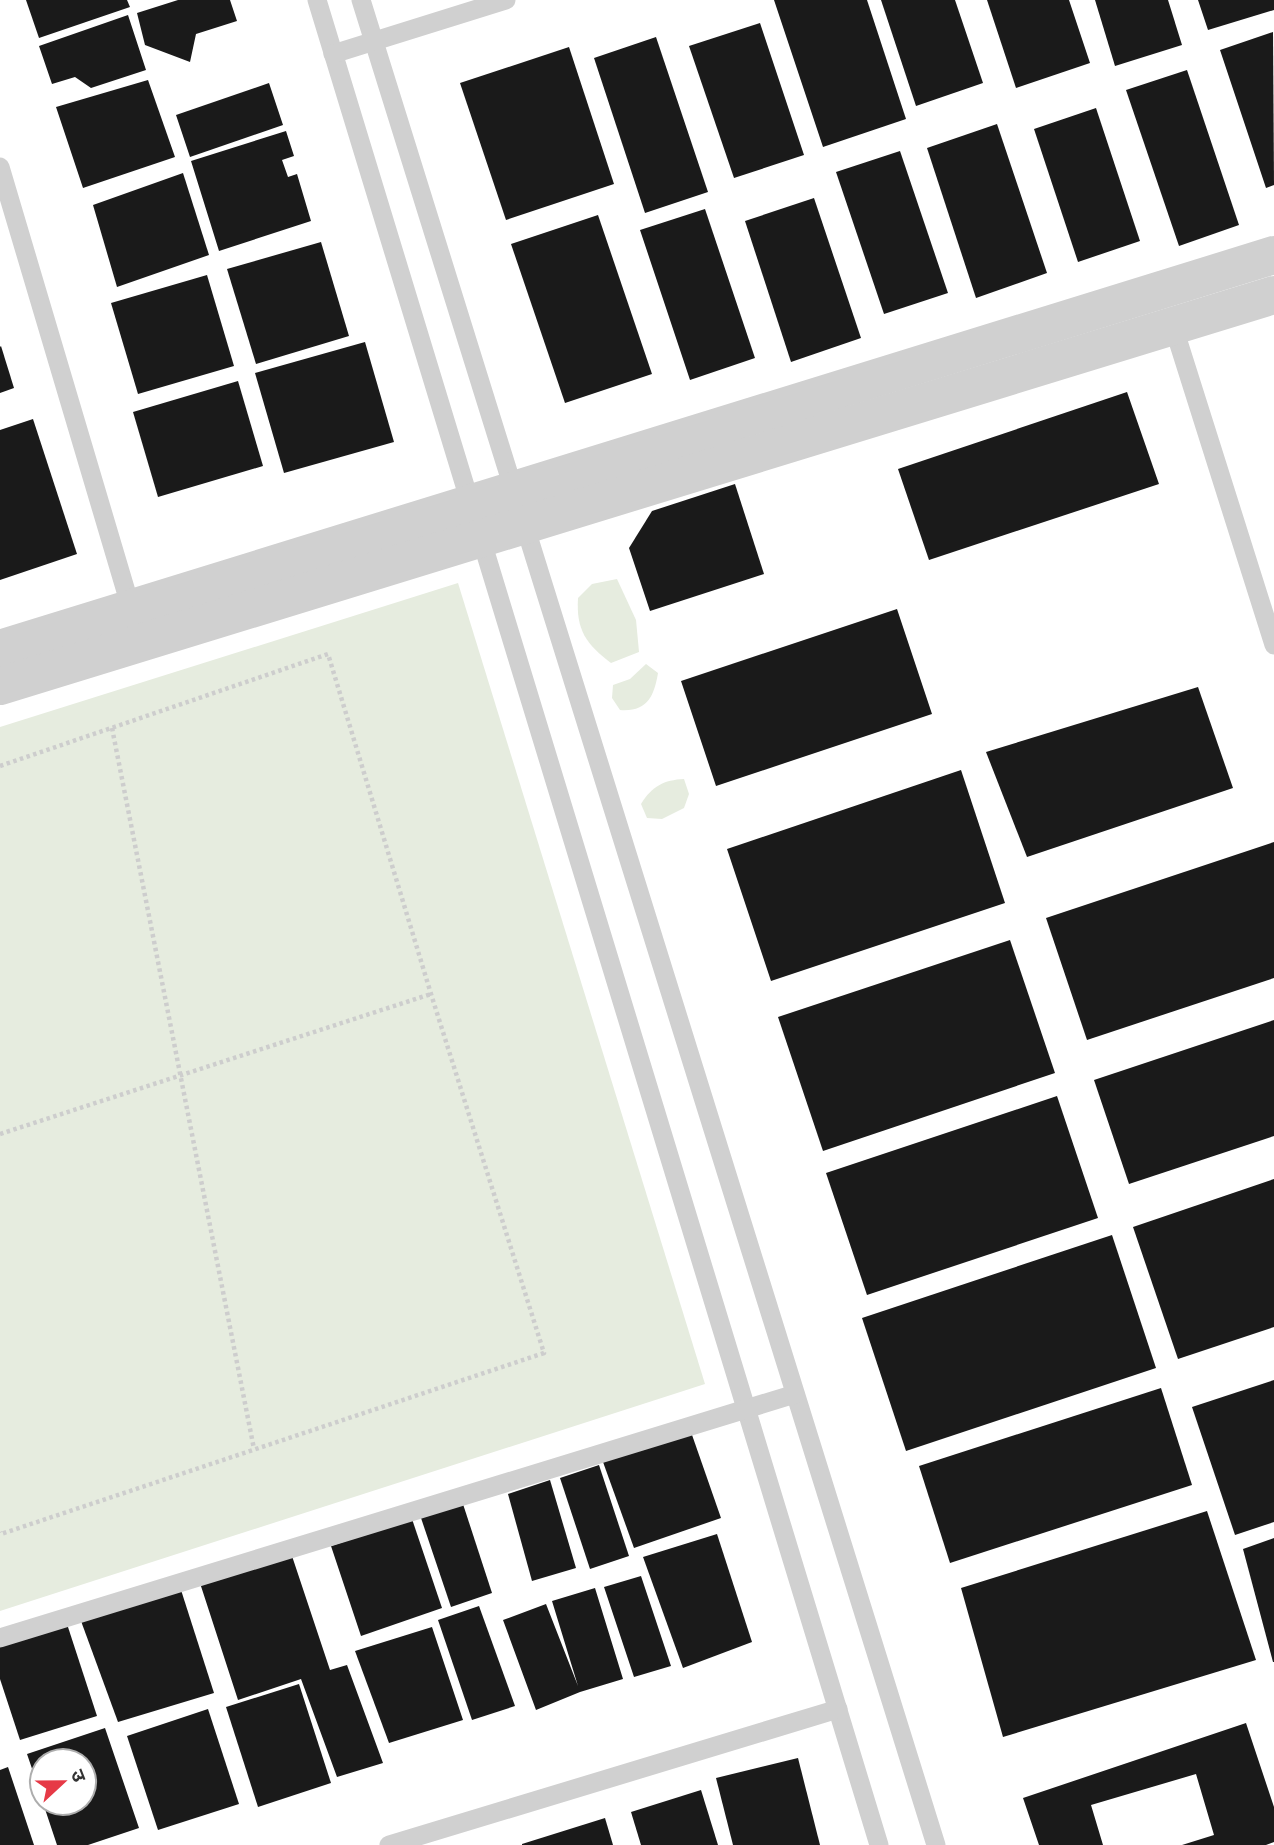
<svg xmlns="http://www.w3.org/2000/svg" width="1274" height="1845" font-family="'IBM Plex Sans','Noto Sans Devanagari',sans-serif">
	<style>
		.green { fill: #e6ecdf }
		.building { fill: #1a1a1a }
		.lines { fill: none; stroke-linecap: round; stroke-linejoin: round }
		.path { stroke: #cdcdcd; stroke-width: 4.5; stroke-dasharray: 3.5 3.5; stroke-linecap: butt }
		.service { stroke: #d0d0d0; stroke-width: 19 }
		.tertiary { stroke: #d0d0d0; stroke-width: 38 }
	</style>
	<rect width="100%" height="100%" fill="#fff"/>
	<g class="green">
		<path d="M 617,579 L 636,620 L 639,652 L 611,663 C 586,644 576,630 578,598 L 592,584 Z"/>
		<path d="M 458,583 L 705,1384 L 0,1611 L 0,727 Z"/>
		<path d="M 646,664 L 658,673 C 654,697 647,712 620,710 L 612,698 L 613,685 L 630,679 Z"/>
		<path d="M 684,779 L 689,794 L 684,808 L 662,819 L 647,818 L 641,804 C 652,786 664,780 684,779 Z"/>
	</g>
	<g class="building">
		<path d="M 26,0 L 127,0 L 130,7 L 39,38 Z"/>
		<path d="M 178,0 L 230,0 L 237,21 L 196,34 L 190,62 L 145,45 L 137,13 Z"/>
		<path d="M 774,0 L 867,0 L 906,119 L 823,147 Z"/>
		<path d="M 881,0 L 955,0 L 983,83 L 916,106 Z"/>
		<path d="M 987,0 L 1069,0 L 1090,63 L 1016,88 Z"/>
		<path d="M 1095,0 L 1168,0 L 1182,45 L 1115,66 Z"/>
		<path d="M 1198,0 L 1274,0 L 1274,10 L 1208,30 Z"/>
		<path d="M 128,15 L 146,70 L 91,88 L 75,77 L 52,84 L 39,46 Z"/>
		<path d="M 760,23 L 804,155 L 734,178 L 689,46 Z"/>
		<path d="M 1273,32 L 1274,185 L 1266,188 L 1220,50 Z"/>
		<path d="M 656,37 L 708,192 L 645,213 L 594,58 Z"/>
		<path d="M 569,47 L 614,184 L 506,220 L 460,83 Z"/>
		<path d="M 1187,70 L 1239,225 L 1179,246 L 1126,90 Z"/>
		<path d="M 148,80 L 175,157 L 83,188 L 56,107 Z"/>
		<path d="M 269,83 L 283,125 L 190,157 L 176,115 Z"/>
		<path d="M 1096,108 L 1140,241 L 1078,262 L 1034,129 Z"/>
		<path d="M 997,124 L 1047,273 L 976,298 L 927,148 Z"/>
		<path d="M 286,131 L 294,156 L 282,160 L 288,177 L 297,174 L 311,221 L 219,251 L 191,161 Z"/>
		<path d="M 900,151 L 948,293 L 884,314 L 836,172 Z"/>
		<path d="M 183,173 L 209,255 L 117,287 L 93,205 Z"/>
		<path d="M 814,198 L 861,338 L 791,362 L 745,221 Z"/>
		<path d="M 705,209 L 755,358 L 690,380 L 640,230 Z"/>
		<path d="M 598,215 L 652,374 L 565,403 L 511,244 Z"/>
		<path d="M 321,242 L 349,336 L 256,364 L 227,269 Z"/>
		<path d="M 207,275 L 234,366 L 138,394 L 111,303 Z"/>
		<path d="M 365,342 L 394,442 L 284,473 L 255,373 Z"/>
		<path d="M 1,346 L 14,388 L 0,393 L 0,347 Z"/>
		<path d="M 238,381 L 263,466 L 158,497 L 133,412 Z"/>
		<path d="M 1127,392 L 1159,484 L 929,560 L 898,469 Z"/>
		<path d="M 33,419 L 77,554 L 0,580 L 0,430 Z"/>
		<path d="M 735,484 L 764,574 L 650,611 L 629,548 L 652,511 Z"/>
		<path d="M 897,609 L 932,714 L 716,786 L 681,681 Z"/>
		<path d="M 1198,687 L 1233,788 L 1027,857 L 986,752 Z"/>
		<path d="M 961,770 L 1005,903 L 771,981 L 727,849 Z"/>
		<path d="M 1274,842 L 1274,978 L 1087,1040 L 1046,918 Z"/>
		<path d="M 1010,940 L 1055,1073 L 823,1151 L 778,1017 Z"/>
		<path d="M 1274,1020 L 1274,1136 L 1129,1184 L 1094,1080 Z"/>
		<path d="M 1057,1096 L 1098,1218 L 867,1295 L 826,1173 Z"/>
		<path d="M 1274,1179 L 1274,1327 L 1178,1359 L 1133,1227 Z"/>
		<path d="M 1112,1235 L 1156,1368 L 906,1451 L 862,1318 Z"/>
		<path d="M 1274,1380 L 1274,1522 L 1235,1535 L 1192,1407 Z"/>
		<path d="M 1161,1388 L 1192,1485 L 950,1563 L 919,1466 Z"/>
		<path d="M 691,1432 L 721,1518 L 634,1548 L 603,1462 Z"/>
		<path d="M 599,1465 L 629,1556 L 590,1569 L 560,1478 Z"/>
		<path d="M 550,1480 L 576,1568 L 532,1581 L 508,1494 Z"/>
		<path d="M 462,1501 L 492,1593 L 451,1607 L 420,1515 Z"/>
		<path d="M 1207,1511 L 1256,1660 L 1003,1737 L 961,1588 Z"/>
		<path d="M 412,1519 L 442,1608 L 361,1636 L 331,1546 Z"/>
		<path d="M 717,1534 L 752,1642 L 683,1668 L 643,1557 Z"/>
		<path d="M 1274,1538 L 1274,1662 L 1273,1662 L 1243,1549 Z"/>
		<path d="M 290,1550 L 330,1670 L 347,1665 L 383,1763 L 337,1777 L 301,1679 L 238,1700 L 199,1580 Z"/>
		<path d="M 641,1576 L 671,1666 L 634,1677 L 604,1587 Z"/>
		<path d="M 595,1588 L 623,1679 L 580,1692 L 536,1710 L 503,1620 L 546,1604 L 578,1686 L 552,1601 Z"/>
		<path d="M 181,1590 L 214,1693 L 118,1722 L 81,1621 Z"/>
		<path d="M 479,1606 L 515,1706 L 472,1720 L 438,1620 Z"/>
		<path d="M 67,1624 L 97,1716 L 20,1740 L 0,1679 L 0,1646 Z"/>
		<path d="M 432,1627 L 463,1720 L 389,1743 L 355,1651 Z"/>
		<path d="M 299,1684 L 331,1783 L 258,1807 L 226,1707 Z"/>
		<path d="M 208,1709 L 239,1804 L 158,1830 L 127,1736 Z"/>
		<path d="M 1246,1723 L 1274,1807 L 1274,1842 L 1266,1845 L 1182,1845 L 1214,1835 L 1196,1774 L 1091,1805 L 1103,1845 L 1039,1845 L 1023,1798 Z"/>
		<path d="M 105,1728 L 139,1828 L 88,1845 L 57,1845 L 43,1803 L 84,1803 L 84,1761 L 42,1761 L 42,1798 L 27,1754 Z"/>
		<path d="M 798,1758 L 820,1845 L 733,1845 L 716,1778 Z"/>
		<path d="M 8,1767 L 34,1845 L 0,1845 L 0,1770 Z"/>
		<path d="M 701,1790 L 718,1845 L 641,1845 L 631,1812 Z"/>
		<path d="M 605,1818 L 613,1845 L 522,1845 L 522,1844 Z"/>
	</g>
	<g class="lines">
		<g class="path">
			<path d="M 112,728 L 254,1449"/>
			<path d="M 0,766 L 328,654 L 431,994 L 544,1353 L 1,1534 L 0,1532"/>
			<path d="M 0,1134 L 431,994"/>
		</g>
		<g class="service">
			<path d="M 317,0 L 879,1845"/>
			<path d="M 361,0 L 936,1845"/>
			<path d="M 333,54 L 506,0"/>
			<path d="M 0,167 L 133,615"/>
			<path d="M 1171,319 L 1274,645"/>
			<path d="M 0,1638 L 795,1394"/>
			<path d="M 389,1845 L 838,1709"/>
		</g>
		<g class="tertiary">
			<path d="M 0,649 L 1274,255"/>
			<path d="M 0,686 L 1274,295"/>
		</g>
	</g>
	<g transform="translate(63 1782) rotate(68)"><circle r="33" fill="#ffffff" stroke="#adadad" stroke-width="2"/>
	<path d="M0-5L12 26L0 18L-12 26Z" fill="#e63946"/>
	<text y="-10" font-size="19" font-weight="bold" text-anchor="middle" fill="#333333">उ</text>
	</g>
</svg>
